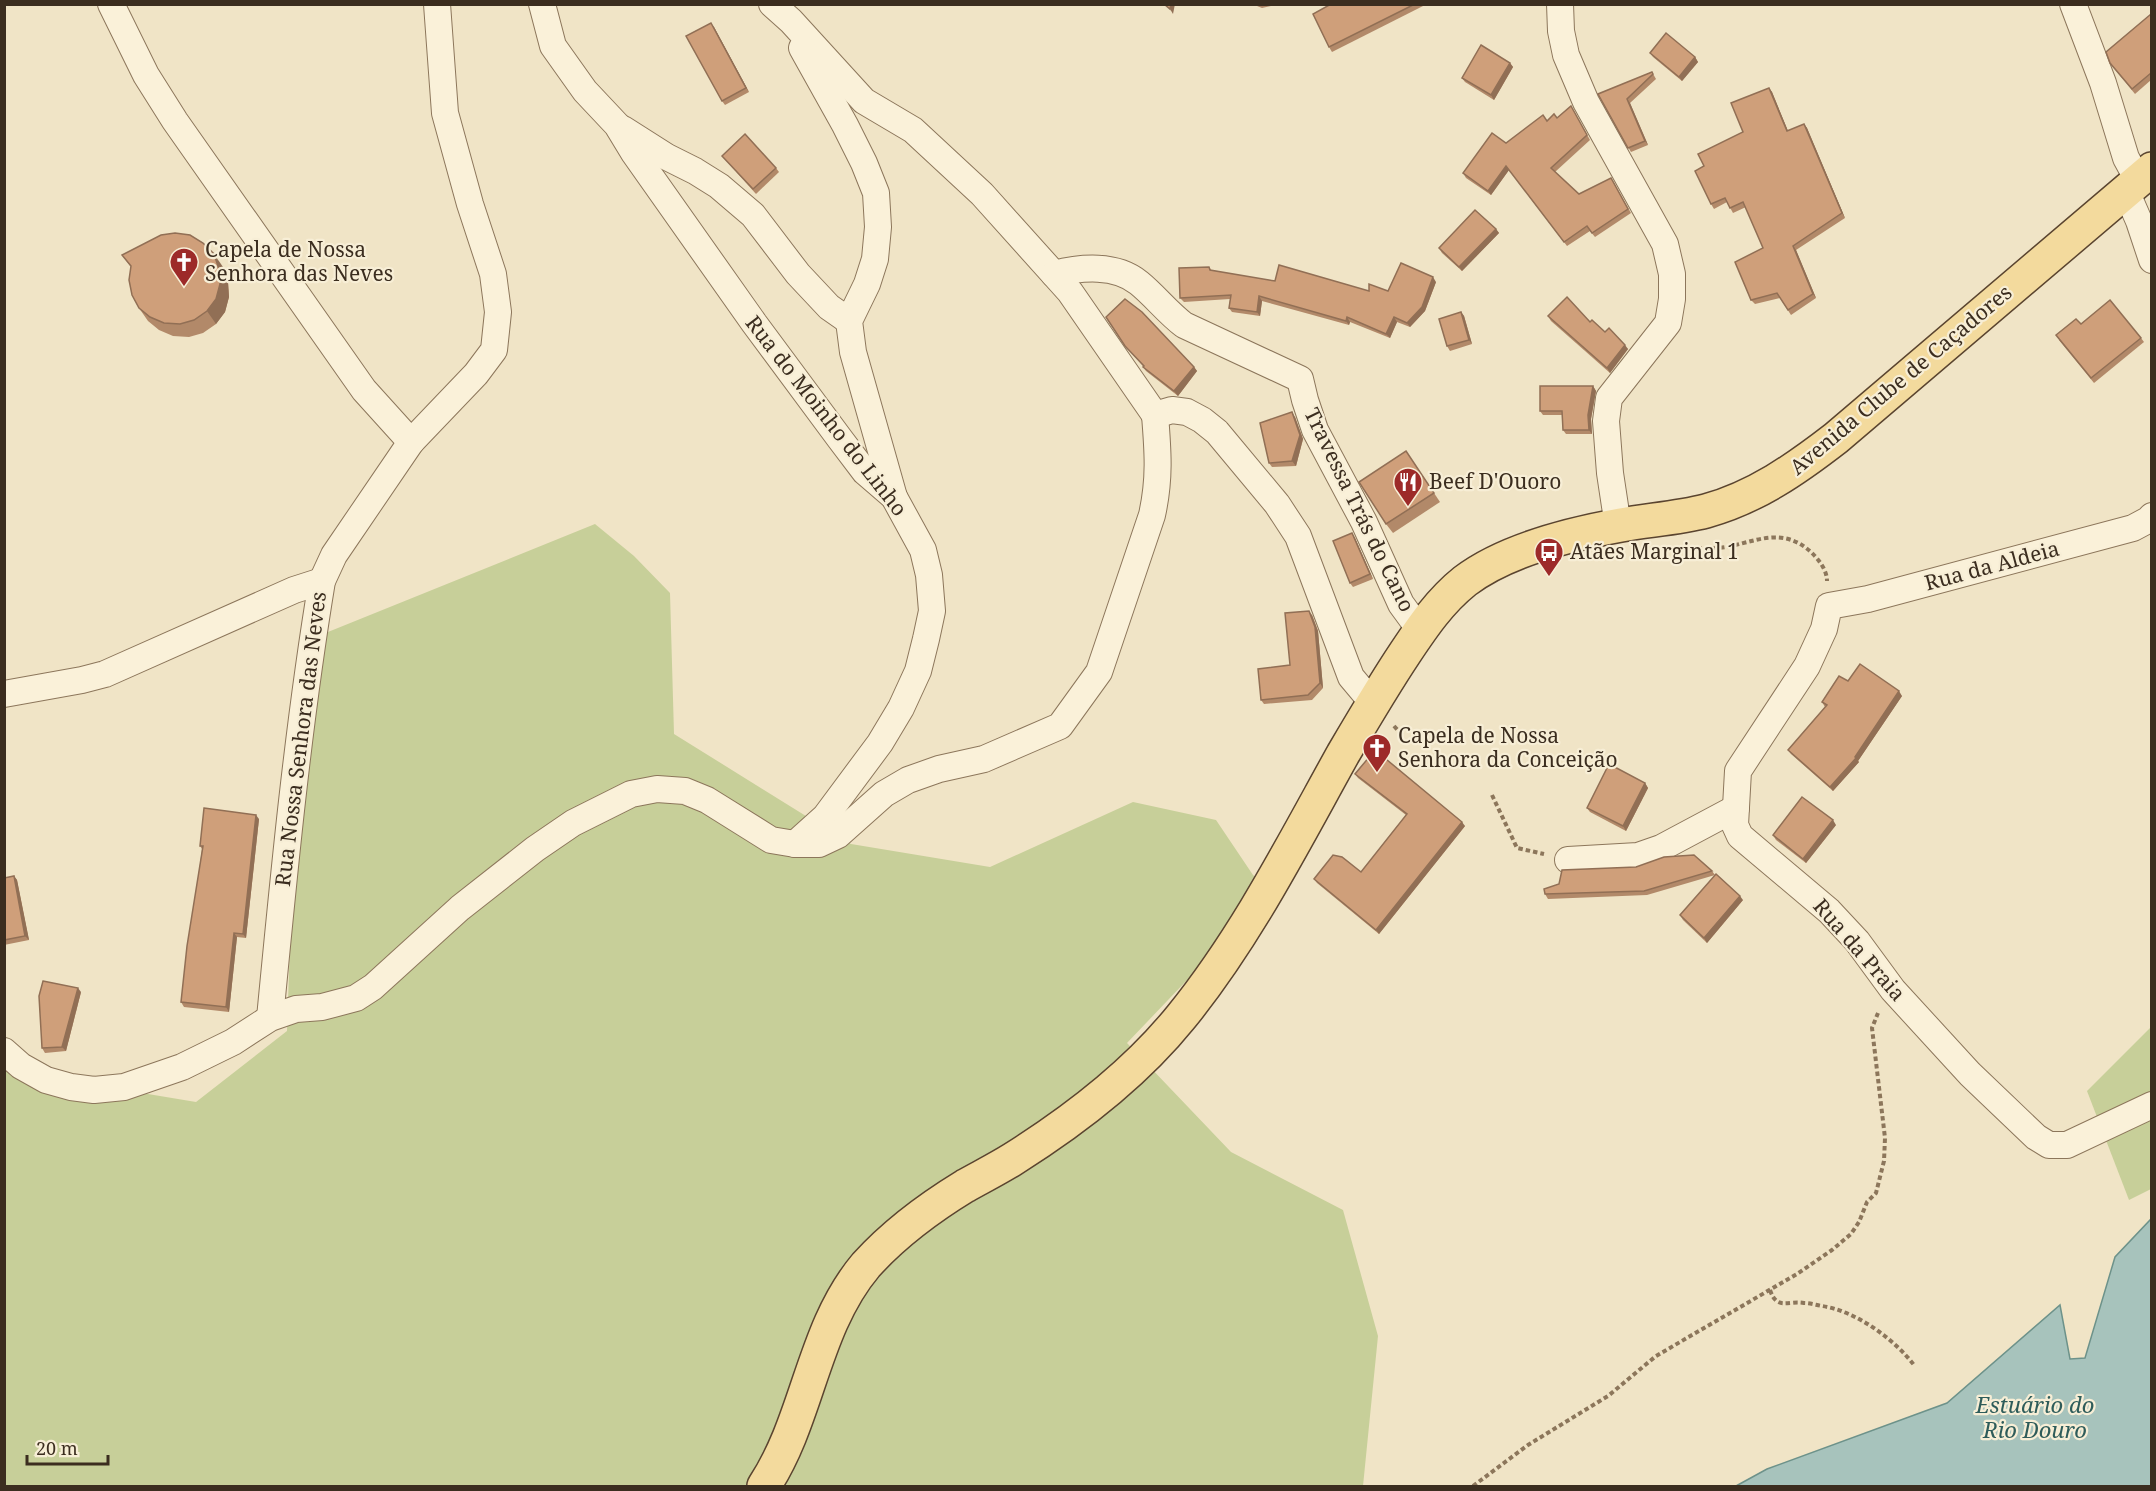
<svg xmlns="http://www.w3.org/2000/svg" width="2156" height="1491" font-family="'Noto Serif',serif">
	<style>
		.green { fill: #c7cf99 }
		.water { fill: #a7c3bc; stroke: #6d928a; stroke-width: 1.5 }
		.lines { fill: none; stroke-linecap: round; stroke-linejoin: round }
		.minor-casing { stroke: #8c765b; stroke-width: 28 }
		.primary-casing { stroke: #5a442f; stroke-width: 36 }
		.path { stroke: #8c765b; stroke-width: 4; stroke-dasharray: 4.5 3; stroke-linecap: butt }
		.minor { stroke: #faf1d9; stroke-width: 26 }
		.primary { stroke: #f3da9d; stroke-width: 33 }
		.wall { fill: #b28969 }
		.shaded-wall { fill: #916f55 }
		.building { fill: #cf9f7a; stroke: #916f55; stroke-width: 1.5 }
		.labels { text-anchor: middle; stroke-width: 4.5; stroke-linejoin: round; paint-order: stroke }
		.poi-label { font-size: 21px; fill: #3b2d1f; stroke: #f7eed6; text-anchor: start }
		.street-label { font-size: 21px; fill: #3b2d1f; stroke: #f7eed6 }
		.water-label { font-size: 22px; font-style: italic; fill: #2e5c5a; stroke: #f7eed6 }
	</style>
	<rect width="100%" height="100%" fill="#f0e4c6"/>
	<g class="green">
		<path d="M 595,524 L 634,556 L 670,593 L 674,734 L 851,844 L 990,867 L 1133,802 L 1216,820 L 1253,875 L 1272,891 L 1127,1043 L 1231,1152 L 1343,1210 L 1378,1336 L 1363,1486 L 5,1486 L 4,1070 L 196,1102 L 287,1031 L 294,825 L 323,634 Z"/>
		<path d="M 2151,1027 L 2151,1189 L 2129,1200 L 2087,1091 Z"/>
	</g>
	<path class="water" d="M 2151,1219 L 2151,1486 L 1736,1486 L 1767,1469 L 1947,1403 L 2060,1305 L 2070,1359 L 2085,1358 L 2115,1257 Z"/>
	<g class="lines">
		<g class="minor-casing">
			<g id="minor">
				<path d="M 111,4 L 146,75 L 175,121 L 364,390 L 411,442"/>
				<path d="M 542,4 L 553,46 L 585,91 L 617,125 L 634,153 L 754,323 L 840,439 L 865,472 L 894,497 L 923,550 L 929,575 L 932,611 L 926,639 L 918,671 L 901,708 L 880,743 L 825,817 L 795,844"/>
				<path d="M 772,4 L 791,21 L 864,101 L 913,130 L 982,194 L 1070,292 L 1155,415"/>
				<path d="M 1560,4 L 1561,31 L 1566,55 L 1586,102 L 1665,244 L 1672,274 L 1672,299 L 1668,323 L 1609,398 L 1606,421 L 1610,473 L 1618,526"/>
				<path d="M 2073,4 L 2103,83 L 2126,158 L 2138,180"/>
				<path d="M 802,48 L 845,125 L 864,163 L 876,193 L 878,227 L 875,259 L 867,284 L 849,321 L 853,352 L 894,497"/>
				<path d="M 623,129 L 667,157 L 695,171 L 719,186 L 753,215 L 798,274 L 829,307 L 849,321"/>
				<path d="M 2126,191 L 2139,221 L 2152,260"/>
				<path d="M 1054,274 C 1081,267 1116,264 1139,283 C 1155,296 1167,312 1184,325 L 1300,379 L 1305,400 L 1315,430 L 1364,522 L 1401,604 L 1420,630"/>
				<path d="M 1155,415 L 1172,410 L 1187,412 L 1202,420 L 1217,432 L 1277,504 L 1298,536 L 1351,677 L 1372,702"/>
				<path d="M 2152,516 L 2148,520 L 2133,528 L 1868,599 L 1829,606 L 1824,629 L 1807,666 L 1738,771 L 1735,825 L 1740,836 L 1829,911 L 1857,941 L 1893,990 L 1970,1074 L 2036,1137 L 2049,1145 L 2067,1145 L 2152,1105"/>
				<path d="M 4,694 L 82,680 L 105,674 L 294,590 L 322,581"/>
				<path d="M 1568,860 L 1638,856 L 1661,848 L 1736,808"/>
				<path d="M 270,1018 C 284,872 298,726 322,581 L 334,555 L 411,442 L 476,374 L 494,350 L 498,312 L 493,274 L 470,204 L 445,113 L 437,4"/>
				<path d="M 4,1051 L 21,1066 L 46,1080 L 71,1087 L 94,1090 L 124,1087 L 182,1067 L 233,1042 L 270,1018 L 296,1009 L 322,1007 L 356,998 L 373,987 L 460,908 L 535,849 L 573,823 L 631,794 L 657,789 L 685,791 L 707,800 L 771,840 L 795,844 L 819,844 L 838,835 L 884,794 L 908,780 L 939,769 L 984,759 L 1060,726 L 1099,672 L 1152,515 C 1160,479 1158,452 1155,415"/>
			</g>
		</g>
		<g class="primary-casing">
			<path id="primary" d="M 764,1486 C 809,1418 812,1329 866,1265 C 894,1234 929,1208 965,1186 C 981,1177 997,1169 1013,1159 C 1075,1120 1135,1074 1181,1017 C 1246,937 1293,844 1343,754 C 1363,720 1383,686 1405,653 C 1423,626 1440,601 1465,581 C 1506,550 1571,534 1621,525 C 1649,520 1679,518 1706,511 C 1756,497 1796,469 1836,438 L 2152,169"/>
		</g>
		<g class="path">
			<path d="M 1690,547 C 1699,548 1709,549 1718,548 C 1752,545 1780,523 1812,553 C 1819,560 1827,570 1827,581"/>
			<path d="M 1394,726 L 1404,737"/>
			<path d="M 1492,795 L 1517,848 L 1544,854"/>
			<path d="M 1770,1290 C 1777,1311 1788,1300 1804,1303 C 1810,1303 1816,1305 1822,1306 C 1856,1311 1894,1339 1914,1365"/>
			<path d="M 1473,1486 L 1528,1445 L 1608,1396 L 1656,1356 L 1797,1274 L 1832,1250 L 1851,1234 L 1859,1222 L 1867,1202 L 1876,1193 L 1884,1161 L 1885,1138 L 1872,1028 L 1878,1013"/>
		</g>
		<use href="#minor" class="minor"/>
		<use href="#primary" class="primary"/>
	</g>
	<g class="wall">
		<path d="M 1252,4 L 1279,4 L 1262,8 Z"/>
		<path d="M 1331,4 L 1427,4 L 1332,52 L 1329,47 Z"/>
		<path d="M 2151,14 L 2151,80 L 2135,94 L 2113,67 Z"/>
		<path d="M 714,27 L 749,92 L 725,105 L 722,101 Z"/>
		<path d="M 1650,53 L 1695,57 L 1698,62 L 1682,81 L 1653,57 Z"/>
		<path d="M 1510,63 L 1513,67 L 1494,100 L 1465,82 L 1462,78 Z"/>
		<path d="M 1652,72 L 1656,79 L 1630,103 L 1648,145 L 1631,152 L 1598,94 Z"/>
		<path d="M 1769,88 L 1772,92 L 1788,131 L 1804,124 L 1807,128 L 1845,218 L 1796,250 L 1816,298 L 1791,315 L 1780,298 L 1755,304 L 1751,300 L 1763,248 L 1746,207 L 1733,213 L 1727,202 L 1714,209 L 1711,204 L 1704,166 L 1743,132 Z"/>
		<path d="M 1571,106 L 1590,140 L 1555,172 L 1579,194 L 1614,183 L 1631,213 L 1595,237 L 1590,231 L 1567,246 L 1509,170 L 1491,195 L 1466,178 L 1463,173 L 1506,143 L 1547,121 L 1557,118 Z"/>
		<path d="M 722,156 L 776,168 L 779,172 L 756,194 Z"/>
		<path d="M 1496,229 L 1499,233 L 1462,271 L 1442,253 L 1439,248 Z"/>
		<path d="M 122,255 L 223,267 L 228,282 L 229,297 L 225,312 L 216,324 L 203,333 L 189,337 L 173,336 L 159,330 L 148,321 L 139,308 L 131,267 Z"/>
		<path d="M 1209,267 L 1212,271 L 1275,281 L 1369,291 L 1388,291 L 1436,282 L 1425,311 L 1410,327 L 1397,322 L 1390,338 L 1350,322 L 1349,325 L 1262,301 L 1260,316 L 1232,312 L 1229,308 L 1230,299 L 1184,302 L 1180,298 Z"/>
		<path d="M 1461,312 L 1464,316 L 1472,344 L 1450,351 L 1447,346 Z"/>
		<path d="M 1548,316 L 1590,322 L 1628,349 L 1610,373 L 1551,321 Z"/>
		<path d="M 1106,317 L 1194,367 L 1197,371 L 1178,396 L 1146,371 L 1143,367 L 1143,366 L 1129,350 Z"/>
		<path d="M 2081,324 L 2141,338 L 2144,342 L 2094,383 L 2059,340 Z"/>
		<path d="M 1593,386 L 1596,391 L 1591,419 L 1592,434 L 1566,434 L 1563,430 L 1562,415 L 1543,415 L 1540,411 Z"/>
		<path d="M 1295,417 L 1303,439 L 1296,466 L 1272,467 L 1269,463 Z"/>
		<path d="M 1406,451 L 1440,502 L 1393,533 L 1386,524 Z"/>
		<path d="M 1352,533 L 1355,538 L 1373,579 L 1353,587 L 1350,583 Z"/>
		<path d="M 1312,615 L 1318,631 L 1323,688 L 1312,700 L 1264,704 L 1261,700 L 1290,665 Z"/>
		<path d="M 1848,681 L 1902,696 L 1858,761 L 1859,762 L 1833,791 L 1791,754 L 1788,750 L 1825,707 L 1822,702 Z"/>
		<path d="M 1355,774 L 1465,826 L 1379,934 L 1317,883 L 1314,879 L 1361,872 L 1406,815 L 1358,778 Z"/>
		<path d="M 1645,783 L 1648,788 L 1626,831 L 1590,812 L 1587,808 Z"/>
		<path d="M 259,819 L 246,938 L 237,937 L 229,1012 L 184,1007 L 181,1002 L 202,849 L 200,846 Z"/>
		<path d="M 1836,825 L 1806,863 L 1776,840 L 1773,835 Z"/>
		<path d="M 1712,871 L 1715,875 L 1647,895 L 1548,899 L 1545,894 Z"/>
		<path d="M 14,876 L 17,880 L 29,940 L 4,945 L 4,878 Z"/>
		<path d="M 1743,900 L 1707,943 L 1683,920 L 1680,915 Z"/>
		<path d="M 81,992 L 66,1051 L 45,1053 L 42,1048 Z"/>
	</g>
	<g class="shaded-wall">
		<path d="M 1171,4 L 1175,4 L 1173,14 L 1170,9 Z"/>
		<path d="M 711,23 L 714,27 L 749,92 L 746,88 Z"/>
		<path d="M 1695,57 L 1698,62 L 1682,81 L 1679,77 Z"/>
		<path d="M 1510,63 L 1513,67 L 1494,100 L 1491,95 Z"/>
		<path d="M 1769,88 L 1772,92 L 1790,136 L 1787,131 Z"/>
		<path d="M 1627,99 L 1630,103 L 1648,145 L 1645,141 Z"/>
		<path d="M 1804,124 L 1807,128 L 1845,218 L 1842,213 Z"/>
		<path d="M 1506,166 L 1509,170 L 1491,195 L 1488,191 Z"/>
		<path d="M 1496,229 L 1499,233 L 1462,271 L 1459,267 Z"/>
		<path d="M 1793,246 L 1796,250 L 1816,298 L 1813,294 Z"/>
		<path d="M 214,254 L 223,267 L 228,282 L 229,297 L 225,312 L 216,324 L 207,311 Z"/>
		<path d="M 1433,277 L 1436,282 L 1425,311 L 1410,327 L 1407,323 Z"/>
		<path d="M 1259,296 L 1262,301 L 1260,316 L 1257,312 Z"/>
		<path d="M 1461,312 L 1464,316 L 1472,344 L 1469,340 Z"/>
		<path d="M 1347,317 L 1350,322 L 1349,325 L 1346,321 Z"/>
		<path d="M 1394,317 L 1397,322 L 1390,338 L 1386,334 Z"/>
		<path d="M 1625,345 L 1628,349 L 1610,373 L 1607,368 Z"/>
		<path d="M 1194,367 L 1197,371 L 1178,396 L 1174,391 Z"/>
		<path d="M 1593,386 L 1596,391 L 1591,419 L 1592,434 L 1589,430 L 1588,415 Z"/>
		<path d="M 1292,412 L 1295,417 L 1303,439 L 1296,466 L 1292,461 Z"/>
		<path d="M 1352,533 L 1355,538 L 1373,579 L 1370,574 Z"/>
		<path d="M 1309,611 L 1312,615 L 1318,631 L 1323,688 L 1320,683 Z"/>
		<path d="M 1899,691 L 1902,696 L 1858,761 L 1859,762 L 1833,791 L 1830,787 L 1855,757 Z"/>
		<path d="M 1645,783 L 1648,788 L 1626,831 L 1623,826 Z"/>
		<path d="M 256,815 L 259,819 L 246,938 L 243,934 Z"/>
		<path d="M 1833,820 L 1836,825 L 1806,863 L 1803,859 Z"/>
		<path d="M 1462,822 L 1465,826 L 1379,934 L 1376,930 Z"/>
		<path d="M 14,876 L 17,880 L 29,940 L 25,936 Z"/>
		<path d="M 1740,896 L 1743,900 L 1707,943 L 1704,938 Z"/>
		<path d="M 234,933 L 237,937 L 229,1012 L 226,1007 Z"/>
		<path d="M 78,988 L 81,992 L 66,1051 L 62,1047 Z"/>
	</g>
	<g class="building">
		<path d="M 1164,4 L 1171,4 L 1170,9 Z"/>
		<path d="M 1331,4 L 1415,4 L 1329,47 L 1313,14 Z"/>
		<path d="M 2151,14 L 2151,73 L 2132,89 L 2110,63 L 2106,52 Z"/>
		<path d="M 711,23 L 746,88 L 722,101 L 686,36 Z"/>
		<path d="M 1666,33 L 1695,57 L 1679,77 L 1650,53 Z"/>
		<path d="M 1481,45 L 1510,63 L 1491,95 L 1462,78 Z"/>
		<path d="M 1652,72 L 1653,74 L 1627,99 L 1645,141 L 1628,148 L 1598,94 Z"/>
		<path d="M 1769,88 L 1787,131 L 1804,124 L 1842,213 L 1793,246 L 1813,294 L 1788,310 L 1777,293 L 1751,300 L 1735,262 L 1763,248 L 1743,202 L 1730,208 L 1725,198 L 1711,204 L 1695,171 L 1704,166 L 1698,154 L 1743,132 L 1731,103 Z"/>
		<path d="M 1571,106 L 1587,135 L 1551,168 L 1579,194 L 1611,178 L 1628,209 L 1592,233 L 1587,226 L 1564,242 L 1506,166 L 1488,191 L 1463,173 L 1492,133 L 1506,143 L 1543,115 L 1547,121 L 1554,114 L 1557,118 Z"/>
		<path d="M 745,134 L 776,168 L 753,189 L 722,156 Z"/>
		<path d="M 1475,210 L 1496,229 L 1459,267 L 1439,248 Z"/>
		<path d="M 175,233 L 190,235 L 203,243 L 214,254 L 219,269 L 220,284 L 216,299 L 207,311 L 194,320 L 180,324 L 164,323 L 150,317 L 139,308 L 132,295 L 129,280 L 131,266 L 122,255 L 161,235 Z"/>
		<path d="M 1401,263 L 1433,277 L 1422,307 L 1407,323 L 1394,317 L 1386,334 L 1347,317 L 1346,321 L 1259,296 L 1257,312 L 1229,308 L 1231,295 L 1180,298 L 1179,268 L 1209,267 L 1210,270 L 1275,281 L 1279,265 L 1369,291 L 1369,284 L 1388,291 Z"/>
		<path d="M 1567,297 L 1590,322 L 1592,320 L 1605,332 L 1609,328 L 1625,345 L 1607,368 L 1548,316 Z"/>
		<path d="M 1125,299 L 1142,312 L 1194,367 L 1174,391 L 1143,367 L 1144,366 L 1125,346 L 1106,317 Z"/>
		<path d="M 2110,300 L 2141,338 L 2091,378 L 2056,335 L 2076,319 L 2081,324 Z"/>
		<path d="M 1461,312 L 1469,340 L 1447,346 L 1439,319 Z"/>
		<path d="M 1540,386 L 1593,386 L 1588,415 L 1589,430 L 1563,430 L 1562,411 L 1540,411 Z"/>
		<path d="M 1292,412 L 1300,435 L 1292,461 L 1269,463 L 1260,423 Z"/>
		<path d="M 1406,451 L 1434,493 L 1386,524 L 1359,482 Z"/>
		<path d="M 1352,533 L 1370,574 L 1350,583 L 1333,541 Z"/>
		<path d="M 1309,611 L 1315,627 L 1320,683 L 1308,695 L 1261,700 L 1258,669 L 1290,665 L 1285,613 Z"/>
		<path d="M 1860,664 L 1899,691 L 1855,757 L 1856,758 L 1830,787 L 1788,750 L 1827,705 L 1822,702 L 1839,676 L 1848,681 Z"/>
		<path d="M 1375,750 L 1462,822 L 1376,930 L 1314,879 L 1333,855 L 1342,857 L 1361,872 L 1407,814 L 1355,774 Z"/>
		<path d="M 1609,764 L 1645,783 L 1623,826 L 1587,808 Z"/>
		<path d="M 1802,797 L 1833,820 L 1803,859 L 1773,835 Z"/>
		<path d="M 204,808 L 256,815 L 243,934 L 234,933 L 226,1007 L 181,1002 L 187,946 L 203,846 L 200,846 Z"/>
		<path d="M 1694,855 L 1712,871 L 1644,891 L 1545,894 L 1544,889 L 1559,884 L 1562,870 L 1636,867 L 1664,857 Z"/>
		<path d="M 1716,874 L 1740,896 L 1704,938 L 1680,915 Z"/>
		<path d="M 14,876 L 25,936 L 4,940 L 4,878 Z"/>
		<path d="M 43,981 L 78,988 L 62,1047 L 42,1048 L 39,996 Z"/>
	</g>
	<defs>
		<g id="church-pin" transform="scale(1.5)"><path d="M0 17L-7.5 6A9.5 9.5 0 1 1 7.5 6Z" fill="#9d2a29" stroke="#f7eed6"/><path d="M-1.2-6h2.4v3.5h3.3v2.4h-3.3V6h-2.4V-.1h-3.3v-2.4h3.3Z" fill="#fff"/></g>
		<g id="restaurant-pin" transform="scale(1.5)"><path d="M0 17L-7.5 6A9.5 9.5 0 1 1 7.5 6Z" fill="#9d2a29" stroke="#f7eed6"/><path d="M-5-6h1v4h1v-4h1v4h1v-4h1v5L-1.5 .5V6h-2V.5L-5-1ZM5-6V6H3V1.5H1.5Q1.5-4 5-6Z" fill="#fff"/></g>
		<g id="bus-pin" transform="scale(1.5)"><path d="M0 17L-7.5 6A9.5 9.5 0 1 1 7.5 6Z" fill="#9d2a29" stroke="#f7eed6"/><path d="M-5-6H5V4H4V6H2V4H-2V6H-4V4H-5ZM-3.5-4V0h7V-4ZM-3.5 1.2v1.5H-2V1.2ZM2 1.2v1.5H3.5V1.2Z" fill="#fff"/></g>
	</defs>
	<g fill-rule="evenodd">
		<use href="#church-pin" x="184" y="262"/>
		<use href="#restaurant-pin" x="1408" y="482"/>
		<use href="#bus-pin" x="1549" y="552"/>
		<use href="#church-pin" x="1377" y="748"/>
	</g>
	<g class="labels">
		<g class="poi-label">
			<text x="205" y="257">Capela de Nossa<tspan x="205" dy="24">Senhora das Neves</tspan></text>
			<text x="1429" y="489">Beef D'Ouoro</text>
			<text x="1570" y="559">Atães Marginal 1</text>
			<text x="1398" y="743">Capela de Nossa<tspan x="1398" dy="24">Senhora da Conceição</tspan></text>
		</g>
		<g class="street-label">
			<text transform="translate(1901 380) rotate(-40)" y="7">Avenida Clube de Caçadores</text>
			<text transform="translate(826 416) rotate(52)" y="7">Rua do Moinho do Linho</text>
			<text transform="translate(1359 510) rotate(64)" y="7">Travessa Trás do Cano</text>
			<text transform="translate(1992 566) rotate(-15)" y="7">Rua da Aldeia</text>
			<text transform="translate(301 739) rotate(-83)" y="7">Rua Nossa Senhora das Neves</text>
			<text transform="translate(1859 950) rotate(49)" y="7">Rua da Praia</text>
		</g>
		<g class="water-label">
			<text x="2035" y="1413">Estuário do<tspan x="2035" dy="25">Rio Douro</tspan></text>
		</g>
	</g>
	<rect width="2156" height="1491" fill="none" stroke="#3b2d1f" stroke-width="12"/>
	<path d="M27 1455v9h81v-9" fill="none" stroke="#3b2d1f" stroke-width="3"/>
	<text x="36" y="1455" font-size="18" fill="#3b2d1f" stroke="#f7eed6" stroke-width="4.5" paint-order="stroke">20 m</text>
</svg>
